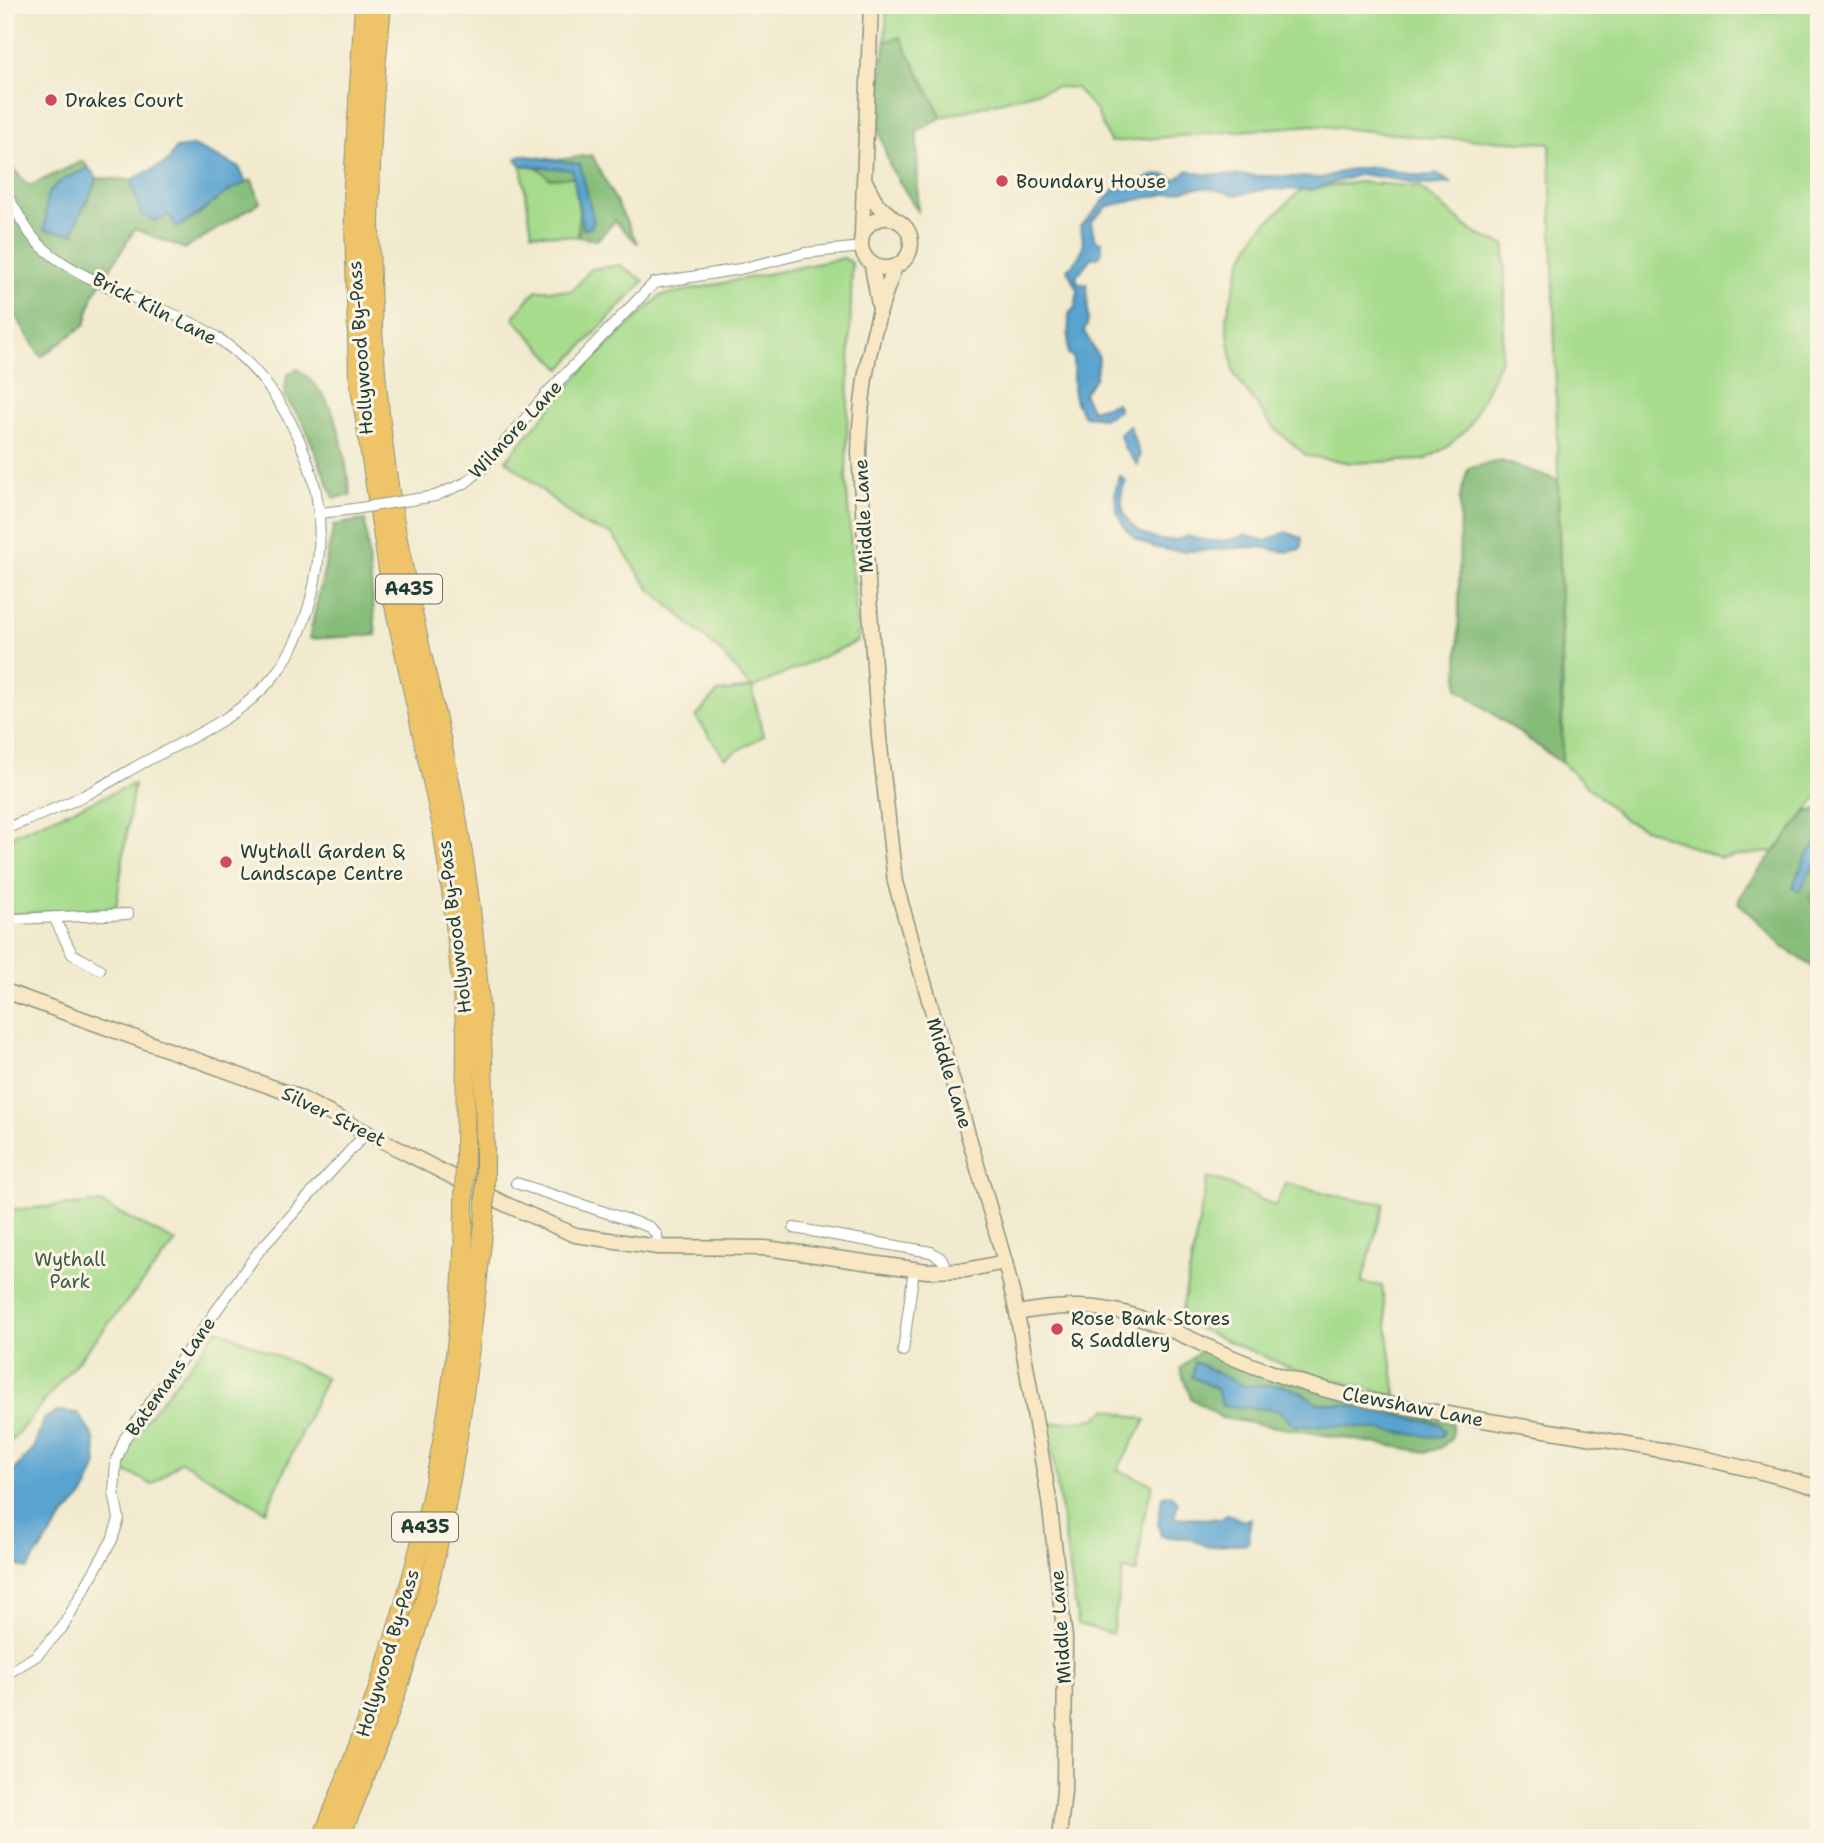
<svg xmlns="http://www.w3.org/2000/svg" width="1824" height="1843" font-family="'Shantell Sans',sans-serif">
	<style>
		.green { fill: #a6dc8c; stroke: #628c60; stroke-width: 2 }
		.forest { fill: #84bc78; stroke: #527c56; stroke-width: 2 }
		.water { fill: #59a3d0; stroke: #3c7082; stroke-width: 2 }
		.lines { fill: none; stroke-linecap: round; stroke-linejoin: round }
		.stream { stroke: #59a3d0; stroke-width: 2.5 }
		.street-casing { stroke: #889481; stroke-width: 12 }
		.secondary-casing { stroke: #889481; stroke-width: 17 }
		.highway-casing { stroke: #889481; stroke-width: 20 }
		.street { stroke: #fff; stroke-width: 10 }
		.secondary { stroke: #f9e7c3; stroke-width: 14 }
		.highway { stroke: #efc469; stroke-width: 18 }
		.street-bridge-casing { stroke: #889481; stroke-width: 12; stroke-linecap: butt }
		.highway-bridge-casing { stroke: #889481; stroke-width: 20; stroke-linecap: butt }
		.street-bridge { stroke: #fff; stroke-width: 10 }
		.highway-bridge { stroke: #efc469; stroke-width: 18 }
		.poi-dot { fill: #d1495b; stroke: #fcf5e5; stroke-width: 2.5 }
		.labels { text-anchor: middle; stroke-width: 6; stroke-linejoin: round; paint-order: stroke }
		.shield { fill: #fcf5e5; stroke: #617469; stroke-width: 2 }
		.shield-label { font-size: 18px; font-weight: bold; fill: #1f3d34 }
		.poi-label { font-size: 19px; fill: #1f3d34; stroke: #fcf5e5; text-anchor: start }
		.street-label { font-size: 19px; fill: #1f3d34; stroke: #fcf5e5 }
		.park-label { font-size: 19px; fill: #3a5d46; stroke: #fcf5e5 }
	</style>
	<rect width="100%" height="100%" fill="#fcf5e5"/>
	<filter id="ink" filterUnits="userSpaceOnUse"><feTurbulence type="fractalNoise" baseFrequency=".0143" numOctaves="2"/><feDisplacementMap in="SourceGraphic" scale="14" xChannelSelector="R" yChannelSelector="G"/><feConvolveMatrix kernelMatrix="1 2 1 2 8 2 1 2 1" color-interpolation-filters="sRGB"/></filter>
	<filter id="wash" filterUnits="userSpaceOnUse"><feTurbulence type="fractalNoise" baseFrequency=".00686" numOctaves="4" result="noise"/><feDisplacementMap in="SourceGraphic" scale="28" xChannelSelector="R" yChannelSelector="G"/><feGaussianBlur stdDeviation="1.57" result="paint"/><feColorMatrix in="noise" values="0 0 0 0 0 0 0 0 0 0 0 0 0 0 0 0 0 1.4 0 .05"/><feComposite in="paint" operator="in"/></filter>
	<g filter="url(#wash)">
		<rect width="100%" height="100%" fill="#f1eace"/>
		<g class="green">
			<path d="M 887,5 L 1819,5 L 1819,795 L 1777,851 L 1721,858 L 1626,821 L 1562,763 L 1563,679 L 1550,143 L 1434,138 L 1313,125 L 1110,142 L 1096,111 L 1076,88 L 1056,87 L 942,117 L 900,37 L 885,42 Z"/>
			<path d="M 521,165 L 537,167 L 551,179 L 574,176 L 579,212 L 578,237 L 532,233 Z"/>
			<path d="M 1360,182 L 1419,187 L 1476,234 L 1505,245 L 1505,305 L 1501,359 L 1469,427 L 1447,447 L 1425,460 L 1353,463 L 1307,456 L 1272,426 L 1234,374 L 1226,318 L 1241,262 L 1258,231 L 1301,190 Z"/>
			<path d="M 844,258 L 852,263 L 846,478 L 858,641 L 752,688 L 763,736 L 725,758 L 696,717 L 718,692 L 751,688 L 720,651 L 649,588 L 612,534 L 582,524 L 506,460 L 590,362 L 660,296 Z"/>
			<path d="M 620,265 L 644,281 L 561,369 L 513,318 L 536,290 L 572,291 L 591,269 Z"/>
			<path d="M 134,784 L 116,907 L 5,915 L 5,838 Z"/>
			<path d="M 1207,1179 L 1218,1179 L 1275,1206 L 1286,1183 L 1346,1198 L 1384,1203 L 1362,1283 L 1382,1286 L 1396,1396 L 1291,1368 L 1180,1321 Z"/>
			<path d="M 100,1203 L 176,1242 L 5,1449 L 5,1210 Z"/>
			<path d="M 218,1329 L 326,1378 L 266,1511 L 181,1461 L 152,1485 L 134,1475 L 121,1472 L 126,1445 Z"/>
			<path d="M 1107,1409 L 1146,1420 L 1117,1470 L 1153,1484 L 1144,1516 L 1137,1572 L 1123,1570 L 1112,1634 L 1078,1624 L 1048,1424 L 1095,1419 Z"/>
		</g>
		<g class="forest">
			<path d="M 900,37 L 942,117 L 917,132 L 918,211 L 890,167 L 877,124 L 885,42 Z"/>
			<path d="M 592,155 L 638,244 L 615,221 L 597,240 L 578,237 L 579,212 L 574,177 L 550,179 L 537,167 L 535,157 L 557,160 Z"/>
			<path d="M 5,160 L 29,186 L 83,161 L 89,168 L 68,177 L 46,201 L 48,215 L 73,233 C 78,213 91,198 97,178 L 131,180 L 141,215 L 169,215 L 177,226 L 192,220 L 230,188 L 252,180 L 260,202 L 185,249 L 135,229 L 93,296 L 85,325 L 41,357 L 14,313 L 5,314 Z"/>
			<path d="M 297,369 C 341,399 342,446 351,495 L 334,498 L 303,422 L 284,396 L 287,375 Z"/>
			<path d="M 1501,461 L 1558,480 L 1562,763 L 1458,689 L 1460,497 L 1468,468 Z"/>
			<path d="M 365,520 L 376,635 L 309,639 L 334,525 Z"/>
			<path d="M 1819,809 L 1819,882 L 1810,898 L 1819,910 L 1819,971 L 1783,947 L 1738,902 L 1743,891 L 1806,812 Z"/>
			<path d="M 1201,1350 L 1363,1405 L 1453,1423 L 1452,1438 L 1440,1448 L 1427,1452 L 1222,1418 L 1191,1398 L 1180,1369 Z"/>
		</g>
		<g class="water">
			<path d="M 193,146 L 239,167 L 246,183 C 220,192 202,215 177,227 L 169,215 L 155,221 L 141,215 L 131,180 L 168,162 L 176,148 Z"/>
			<path d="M 521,155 L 580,164 L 594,221 L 590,228 L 583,229 L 572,170 L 521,165 L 516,159 Z"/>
			<path d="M 1373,167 C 1391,168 1423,181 1436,173 L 1451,183 L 1428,185 L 1361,174 L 1311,190 L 1267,189 L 1237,195 L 1209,188 L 1194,188 L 1108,206 L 1091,222 L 1095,241 L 1102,242 L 1102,252 L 1097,258 L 1092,257 L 1076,277 L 1079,284 L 1087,284 L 1088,322 L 1084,331 L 1099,358 L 1095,378 L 1083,394 L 1092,410 L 1116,403 L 1119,410 L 1105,418 L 1084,416 C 1069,397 1074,380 1073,357 L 1068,354 L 1069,314 L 1075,307 L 1078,291 L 1067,269 C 1083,257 1086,244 1080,226 C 1094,215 1101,202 1113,191 C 1117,187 1124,189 1129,187 C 1143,181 1161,167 1175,180 L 1188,170 L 1203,174 L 1322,178 L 1346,170 Z"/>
			<path d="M 89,168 L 97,178 C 91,199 77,212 74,234 L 44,230 C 47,219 45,212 46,202 C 47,183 74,175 89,168 Z"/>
			<path d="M 1129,425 L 1140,455 L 1138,465 L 1124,448 L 1120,434 Z"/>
			<path d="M 1120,476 L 1126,481 C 1107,517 1150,553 1188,536 C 1207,542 1227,544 1245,535 L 1266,541 L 1286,532 L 1302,538 L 1301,549 C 1274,556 1276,546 1254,547 C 1211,548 1140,566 1120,518 C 1114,505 1113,489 1120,476 Z"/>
			<path d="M 1819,840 L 1819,858 L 1799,891 L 1792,888 L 1806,856 Z"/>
			<path d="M 1195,1362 L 1244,1386 L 1282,1385 L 1303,1393 L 1317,1403 L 1348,1405 L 1440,1424 L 1445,1431 L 1442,1436 L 1435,1437 L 1346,1426 L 1295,1426 L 1278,1410 L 1222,1406 L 1217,1389 L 1192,1377 Z"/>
			<path d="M 59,1411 L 78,1413 L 94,1438 L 97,1464 L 85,1494 L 62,1519 L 27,1569 L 8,1562 L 5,1557 L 5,1480 L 32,1451 L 45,1418 Z"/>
			<path d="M 1171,1494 L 1178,1502 L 1174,1518 L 1221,1519 L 1228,1514 L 1243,1521 L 1251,1518 L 1248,1543 L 1208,1547 L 1193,1539 L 1161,1536 L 1158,1524 L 1162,1496 Z"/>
		</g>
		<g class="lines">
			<path class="stream" d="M 5,206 L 19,227"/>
		</g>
	</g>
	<g filter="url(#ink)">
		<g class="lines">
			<g class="street-casing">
				<g id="street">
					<path d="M 5,192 C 15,207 24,228 36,241 C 83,289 167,302 222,341 C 267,373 299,427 313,479 C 329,541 315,624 274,676 C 244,714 195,736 152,758 C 132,768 113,781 93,791 C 65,806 34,817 5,829"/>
					<path d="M 435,496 L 465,483 L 483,468 L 548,392 L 654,283 L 740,269 L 805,253 L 862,247"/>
					<path d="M 320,513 L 354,509"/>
					<path d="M 54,917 L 72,954 L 100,969"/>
					<path d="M 5,925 L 15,919 L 128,914"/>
					<path d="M 516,1183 L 650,1227 L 657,1235 L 658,1247"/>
					<path d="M 794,1228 L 931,1252 L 942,1259 L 947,1271"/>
					<path d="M 903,1351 L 914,1269"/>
					<path d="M 5,1675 L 36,1656 L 62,1628 L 112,1540 L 119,1519 L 114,1492 L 116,1461 L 125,1438 L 259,1251 L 368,1131"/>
				</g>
			</g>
			<g class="secondary-casing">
				<g id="secondary">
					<path d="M 866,183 L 877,204 L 893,218"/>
					<circle cx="886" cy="243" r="25"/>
					<path d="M 862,233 L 871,5"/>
					<path d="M 872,266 L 879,305"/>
					<path d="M 895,267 C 871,327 860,389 859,454 L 879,737 L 895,882 L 1005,1262 L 1017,1313 L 1049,1500 L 1065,1638 L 1064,1791 L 1059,1838"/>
					<path d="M 5,991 L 294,1095 L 505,1204 L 575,1235 L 658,1247 L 766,1248 L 927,1271 L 966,1270 L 1005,1262"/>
					<path d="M 1017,1313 C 1109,1295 1144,1318 1224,1354 C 1266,1372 1311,1387 1355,1397 C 1391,1406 1429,1410 1465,1417 C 1584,1437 1704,1453 1819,1488"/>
				</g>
			</g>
			<g class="highway-casing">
				<g id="highway">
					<path d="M 364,5 L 353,183 L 358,374 L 392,596 L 442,827 L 453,905 L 466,1032 L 465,1163"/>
					<path d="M 382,5 C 364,172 366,346 393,511 C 410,616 440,719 458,823 C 479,939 485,1053 485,1170"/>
					<path d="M 322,1838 C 405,1637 465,1421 464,1203"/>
					<path d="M 340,1838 C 374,1757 405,1677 427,1592 C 459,1468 471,1340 485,1214"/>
				</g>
			</g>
			<use href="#street" class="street"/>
			<use href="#secondary" class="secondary"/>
			<use href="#highway" class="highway"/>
			<g class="street-bridge-casing">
				<path id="street-bridge" d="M 354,509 L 435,496"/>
			</g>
			<g class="highway-bridge-casing">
				<g id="highway-bridge">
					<path d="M 464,1203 L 465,1163"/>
					<path d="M 485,1214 L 485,1170"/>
				</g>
			</g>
			<use href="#street-bridge" class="street-bridge"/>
			<use href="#highway-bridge" class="highway-bridge"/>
		</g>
	</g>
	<g class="poi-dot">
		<circle cx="51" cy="100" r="7"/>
		<circle cx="1002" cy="181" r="7"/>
		<circle cx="226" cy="862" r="7"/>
		<circle cx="1057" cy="1329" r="7"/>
	</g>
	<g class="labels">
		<g class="shield">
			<rect x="376" y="574.5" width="66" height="29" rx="5"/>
			<rect x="392" y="1512.5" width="66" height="29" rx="5"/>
		</g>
		<g class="shield-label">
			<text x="409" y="595">A435</text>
			<text x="425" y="1533">A435</text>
		</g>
		<g class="poi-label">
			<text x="65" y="107">Drakes Court</text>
			<text x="1016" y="188">Boundary House</text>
			<text x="240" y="858">Wythall Garden &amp;<tspan x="240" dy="22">Landscape Centre</tspan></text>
			<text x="1071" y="1325">Rose Bank Stores<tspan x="1071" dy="22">&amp; Saddlery</tspan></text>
		</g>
		<g class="street-label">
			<text transform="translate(155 308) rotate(27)" y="7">Brick Kiln Lane</text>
			<text transform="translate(360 348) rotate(-94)" y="7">Hollywood By-Pass</text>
			<text transform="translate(515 429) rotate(-47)" y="7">Wilmore Lane</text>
			<text transform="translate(863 516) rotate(-93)" y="7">Middle Lane</text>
			<text transform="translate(454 927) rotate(-97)" y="7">Hollywood By-Pass</text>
			<text transform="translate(950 1073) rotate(73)" y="7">Middle Lane</text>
			<text transform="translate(334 1116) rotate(26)" y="7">Silver Street</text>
			<text transform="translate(170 1376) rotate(-55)" y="7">Batemans Lane</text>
			<text transform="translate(1413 1406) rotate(11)" y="7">Clewshaw Lane</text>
			<text transform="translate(1060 1627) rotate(-94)" y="7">Middle Lane</text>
			<text transform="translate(387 1653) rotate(-73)" y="7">Hollywood By-Pass</text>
		</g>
		<g class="park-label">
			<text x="70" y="1266">Wythall<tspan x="70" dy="22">Park</tspan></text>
		</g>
	</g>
	<rect width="1824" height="1843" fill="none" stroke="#fcf5e5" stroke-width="28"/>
</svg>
